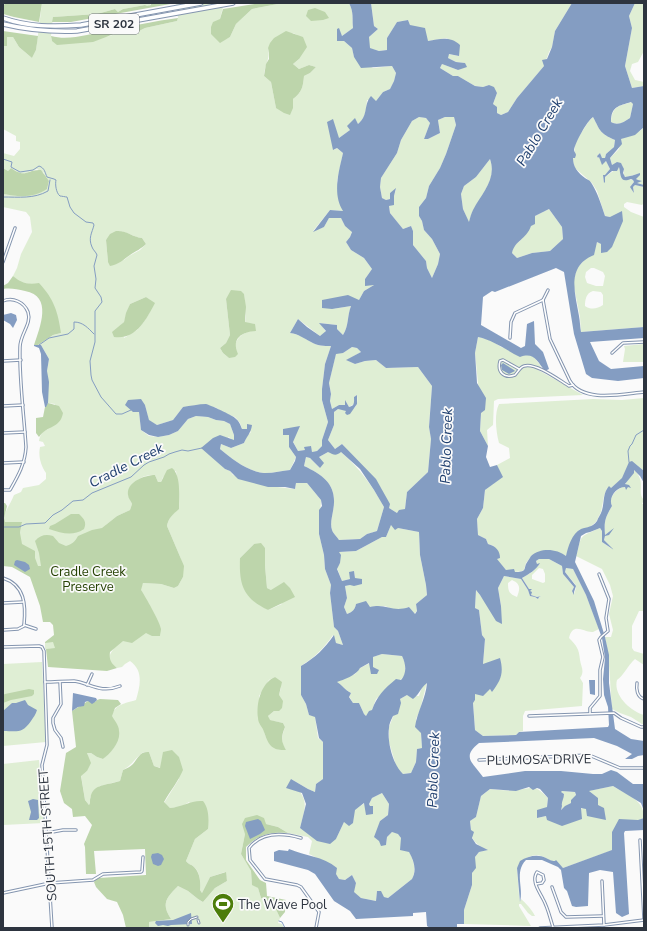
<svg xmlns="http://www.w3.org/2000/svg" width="647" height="931" font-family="'Nunito Sans',sans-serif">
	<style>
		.green { fill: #dfeed4; fill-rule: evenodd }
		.forest { fill: #bdd5ab }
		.water { fill: #849dc2; fill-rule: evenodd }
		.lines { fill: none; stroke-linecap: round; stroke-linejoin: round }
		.stream { stroke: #849dc2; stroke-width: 1 }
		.pedestrian-casing { stroke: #8495af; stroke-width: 3 }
		.minor-casing { stroke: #8495af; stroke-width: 3.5 }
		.motorway-casing { stroke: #8495af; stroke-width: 5.5 }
		.pedestrian { stroke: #fff; stroke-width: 1 }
		.minor { stroke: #fff; stroke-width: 1.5 }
		.motorway { stroke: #fff; stroke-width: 3.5 }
		.labels { text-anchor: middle; stroke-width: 3.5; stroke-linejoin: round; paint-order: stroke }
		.shield { fill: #fafafa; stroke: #6a6f77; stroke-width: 1 }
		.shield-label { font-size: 12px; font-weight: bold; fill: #2d343f }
		.park-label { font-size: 13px; fill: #264204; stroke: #fafafa }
		.street-label { font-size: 13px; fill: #2d343f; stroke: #fafafa }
		.poi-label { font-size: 13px; fill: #2d343f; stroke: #fafafa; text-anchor: start }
		.water-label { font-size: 14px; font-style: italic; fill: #1e3e6e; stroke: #fafafa }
	</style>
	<rect width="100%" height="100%" fill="#fafafa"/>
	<g class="green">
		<path d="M 42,3 L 153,3 L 147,7 L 145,5 L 123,9 L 118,12 L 115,9 L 97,14 L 53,17 L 51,36 L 52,41 L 110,36 L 119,32 L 137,32 L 145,28 L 177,21 L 178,18 L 176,3 L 224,3 L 220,19 L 220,42 L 230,37 L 236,24 L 252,9 L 283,3 L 349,3 C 354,13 352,17 353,28 L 342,36 L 337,29 L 344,41 L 352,48 L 354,57 L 373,68 L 392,66 L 396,73 L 394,81 L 390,89 L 383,92 L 376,101 L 367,100 C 366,110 366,117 358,124 L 355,119 L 350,130 L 339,138 L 334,150 L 337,148 L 343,153 L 337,181 L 343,211 L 330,210 L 313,231 L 324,227 L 329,218 L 341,218 L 345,226 L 352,231 L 350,237 L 346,242 L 351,250 L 364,258 L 372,269 L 365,279 L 374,285 L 364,291 L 359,300 L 332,309 L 351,306 C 347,316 349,326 343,335 L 337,329 L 337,325 L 320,323 L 326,332 L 320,336 L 298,319 L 290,333 C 301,335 302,337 311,342 C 317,346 324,346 331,346 L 325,364 L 322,389 L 322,400 L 328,422 L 322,440 L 322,446 L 317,451 L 312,452 L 310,446 L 306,450 L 298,451 L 289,434 L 289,447 L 296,457 L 290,470 C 280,471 267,475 258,472 C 243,468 231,458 220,449 L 221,444 L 231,448 L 244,443 L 247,436 L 251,432 L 247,429 L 242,429 L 240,423 L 235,417 L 224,413 L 215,407 L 183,407 L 173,420 L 157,425 L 149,421 L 145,405 L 139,412 L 141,430 L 149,436 L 158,437 L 169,435 L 178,431 L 188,419 L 196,416 L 208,417 L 216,420 L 224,421 L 230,424 L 234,435 L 235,440 L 232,440 L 229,437 L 208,453 L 225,469 L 230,471 L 233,475 L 277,487 L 295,489 L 296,483 L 307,483 L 321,500 L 319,534 L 324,555 L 325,569 L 331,585 L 330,593 L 334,627 L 338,631 L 343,645 L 336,643 L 333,635 C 324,648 315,657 301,666 L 301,695 L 306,704 L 309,715 L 315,716 L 318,738 L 323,742 L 323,779 L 316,784 L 315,792 L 308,789 L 291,779 C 308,802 307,801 300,828 L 336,839 L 344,822 L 353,823 L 354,810 L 365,803 L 370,806 L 369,804 L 372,798 L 382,793 L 389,804 L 388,815 L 380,821 L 379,841 L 386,845 L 387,837 L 392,832 L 398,833 C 406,847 420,864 412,879 L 388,898 L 384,897 L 377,891 L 376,901 L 361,898 L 353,892 L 356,883 L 352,875 L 345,880 L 339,879 C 333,868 320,859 309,854 L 312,841 L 308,837 L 288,833 L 278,827 L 266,824 L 245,834 L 241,854 L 251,871 L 252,884 L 258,888 L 261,898 L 274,905 L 280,918 L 278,923 L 282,924 L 284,928 L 149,928 L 149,922 L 171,919 C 161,904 166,898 178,886 L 188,891 L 198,899 L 203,902 L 215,888 L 227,881 L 225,872 L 210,877 L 202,893 L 200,890 C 201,884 200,871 194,867 C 191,864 189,865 186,861 L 195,839 L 208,829 L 189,802 L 181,807 L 170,808 L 164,803 L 179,779 L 162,760 L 161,768 L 154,766 L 149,752 L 144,752 C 135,757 134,764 123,770 L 120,781 L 100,786 L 90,797 L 90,803 L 89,805 L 85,800 L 81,775 L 87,771 L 88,757 L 87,753 L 91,753 L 97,757 L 103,759 C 119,746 123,733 111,716 C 117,703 124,704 136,700 C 140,686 144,671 130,661 L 125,664 L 122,667 L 117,668 C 106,660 108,656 115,647 L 45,649 L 45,643 L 56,635 L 56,625 L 42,602 L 19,553 L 20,533 L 22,523 L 5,522 L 3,519 C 6,509 11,503 14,495 L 21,492 L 23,488 L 39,485 L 46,479 L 46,473 C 41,466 38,456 40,447 L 45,446 L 43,442 L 39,441 C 40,435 42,432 48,429 L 55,404 L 48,403 L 47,371 L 49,359 L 41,345 L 38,345 L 53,335 L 61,333 L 30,284 L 19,282 L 13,276 L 17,268 L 21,254 L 32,232 L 30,217 L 26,212 L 3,207 L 3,194 L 19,196 L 47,189 L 49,181 L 45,177 L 44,173 L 37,169 C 26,173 22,176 11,168 L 8,171 L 3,168 L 3,153 L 14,156 L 20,149 L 20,142 L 16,141 L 16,136 L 3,129 L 3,88 L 4,87 L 3,82 L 3,46 L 7,46 L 7,36 L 13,37 L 19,47 L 32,58 L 36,50 ZM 293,33 L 297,35 L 299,59 L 293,64 L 299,69 L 309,65 L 316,67 L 310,73 L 304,76 C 303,87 302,92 293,99 L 293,108 L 276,108 L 271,82 L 264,76 C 264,66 271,58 268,48 ZM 119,231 C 128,232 133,237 142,238 L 146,244 L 140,250 L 129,256 L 124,260 L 108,262 L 106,240 ZM 244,294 L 246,316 L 245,323 L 255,324 L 251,331 C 235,335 236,345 229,358 L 223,353 L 220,348 L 226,343 L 230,335 L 226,299 ZM 146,297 L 150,300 L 150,312 L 143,323 L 137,330 L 124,338 L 121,325 L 124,322 L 130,304 ZM 176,471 L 178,484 L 178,509 C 173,514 168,519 167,526 L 181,559 L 183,577 L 178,586 L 174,588 L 161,584 L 143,583 L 141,587 L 106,525 L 117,516 L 130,510 L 132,504 L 128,495 C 135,482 138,475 155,475 L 158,482 L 161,482 L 163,477 ZM 254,544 L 265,548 L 265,566 L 267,588 L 271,590 L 282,604 L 268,610 L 254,601 L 240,558 ZM 275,677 L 281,688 L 274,711 L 268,716 L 269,720 L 283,723 L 285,727 C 282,737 280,741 286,750 L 270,744 L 265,735 L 259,704 L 259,696 L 269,680 Z"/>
		<path d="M 371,3 L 572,3 L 555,31 L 552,47 L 549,52 L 544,66 L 517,98 L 508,112 L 501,115 L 497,113 L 493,104 L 497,93 L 489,85 L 483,87 L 475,86 L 458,76 L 453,76 L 440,68 L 442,64 L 458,70 L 465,63 L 456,62 L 448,58 L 448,54 L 459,56 L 447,38 L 428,41 L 410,25 L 408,20 L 397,22 L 387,38 L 387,50 L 379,51 L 369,48 L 369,37 L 378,29 L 374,26 Z"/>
		<path d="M 635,3 L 644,3 L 644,51 L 638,62 L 632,64 L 630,71 L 635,80 L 644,82 L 644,86 L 632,88 L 625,66 L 632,28 L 629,16 Z"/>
		<path d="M 632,102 L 633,104 L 630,118 C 624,122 618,126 611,122 C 612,106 619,106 632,102 Z"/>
		<path d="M 419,117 L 426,118 L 430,123 L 424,139 L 428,139 L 440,133 L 438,120 L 445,117 L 454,117 L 456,125 L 446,154 L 440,168 L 429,186 L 426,198 L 419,207 L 419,216 L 422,221 L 424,230 L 432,239 L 440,254 L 438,264 L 432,278 L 427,268 L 426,261 L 413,245 L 413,231 L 411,226 L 403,229 L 390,213 L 389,206 L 394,204 L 394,196 L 396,189 L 390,193 L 390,199 L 386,200 L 382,198 L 380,187 L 381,178 L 397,153 L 401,140 L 412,121 Z"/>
		<path d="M 593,117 C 600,130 599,133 615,140 L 614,147 L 606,154 L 605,158 L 602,159 L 600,153 L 597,156 L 598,158 L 600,157 L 600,159 L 605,162 L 606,161 L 610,169 L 605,176 L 603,176 L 604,182 L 605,177 L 619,167 L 621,177 L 633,180 L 634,182 L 631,186 L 634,193 L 633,187 L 635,185 L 644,187 L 644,203 L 642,205 L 627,202 L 624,204 L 624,207 L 631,212 L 644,217 L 644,327 L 581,332 L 580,317 L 573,282 L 577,268 L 594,250 L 597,242 L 601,244 L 610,217 L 605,216 L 597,191 L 592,183 L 575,168 L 572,158 L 575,158 C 575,153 574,149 575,145 C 578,138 588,121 593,117 ZM 591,268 L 594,268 L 603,272 L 605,276 L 603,286 L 596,286 L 587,283 L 585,277 L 586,272 ZM 593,291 L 601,292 L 603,295 L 603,305 C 597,309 591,310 585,306 C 585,300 586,293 593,291 Z"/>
		<path d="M 644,127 L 644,185 L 637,183 L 637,182 L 641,182 L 636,179 L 638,174 L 626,177 L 624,176 C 623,170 625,168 620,163 L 612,165 L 610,158 L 619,149 L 621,139 L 640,131 Z"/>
		<path d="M 490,159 C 497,180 482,193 473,211 C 471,214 470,219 469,223 L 463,209 L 461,194 L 464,186 L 476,177 Z"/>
		<path d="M 549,209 L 562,227 L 563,239 L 550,251 L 532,253 L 517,258 L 512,253 L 513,246 L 520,241 L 531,226 L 535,216 Z"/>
		<path d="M 478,337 L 491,340 L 501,347 L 533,356 L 541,366 L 538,370 L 583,395 L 498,399 L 494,401 L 493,425 L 487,430 L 488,446 L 480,431 L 481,413 L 475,353 Z"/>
		<path d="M 644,344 L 644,362 L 623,362 L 625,349 L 624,346 Z"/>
		<path d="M 352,347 L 357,348 L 361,352 L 347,360 L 355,364 L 365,361 L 376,360 L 386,368 L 418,367 L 432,386 L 429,426 L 431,439 L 428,472 L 407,492 L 405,509 L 397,513 L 389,508 L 381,488 L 342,444 L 335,449 L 328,440 L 334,425 L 334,412 L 338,409 L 351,411 C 357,407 358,402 357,395 L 354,397 L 354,404 L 349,407 L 345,401 L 345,405 L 339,405 L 332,409 L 330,401 L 331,394 L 329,383 L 336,353 L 343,353 Z"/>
		<path d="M 644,398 L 644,471 L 637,466 L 611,488 L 607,488 L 604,496 L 601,512 L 596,522 L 590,527 L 579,530 L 566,556 L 544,551 L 532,555 L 526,563 L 524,570 L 522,571 L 515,572 L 506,570 L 496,559 L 494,546 L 488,544 L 486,539 L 478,535 L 477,519 L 483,508 L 485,490 L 502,477 L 497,465 L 510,458 L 509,448 L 499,443 C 496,432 494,414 499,404 L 593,399 L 622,400 Z"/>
		<path d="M 328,452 L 341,452 C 360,469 372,485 384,507 L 377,531 L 367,534 L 360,539 L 339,540 C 337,537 333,533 332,530 C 330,524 332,517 333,511 C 338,486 325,476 304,466 L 306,457 L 310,458 L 320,468 L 319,457 Z"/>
		<path d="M 634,470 C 647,482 636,492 644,500 L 642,504 L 644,504 L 644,611 L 639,611 L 632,626 L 632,648 L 634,651 L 644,654 L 644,665 L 635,659 C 627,666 625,674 617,680 C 613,695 630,711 644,715 L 644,724 L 642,724 L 631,717 L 620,713 L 612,709 C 610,685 610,661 605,637 L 611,637 L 613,630 L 609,614 L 613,596 L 610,585 L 602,569 L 576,556 C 581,543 577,537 591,532 C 594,531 596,529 600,528 L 602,531 L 602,542 L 612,549 L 604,540 L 605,536 L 613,529 L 605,535 C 604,521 605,518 612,506 C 608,498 615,491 622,487 L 625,487 L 626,490 C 623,479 633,478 634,470 Z"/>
		<path d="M 391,525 L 398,528 L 419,532 L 420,555 L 426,585 L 427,595 L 416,604 L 417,611 L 414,614 L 409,607 L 401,610 L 392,609 L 385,606 L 370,607 L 356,604 C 355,610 352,612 347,614 L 344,607 L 347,598 L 345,586 L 350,585 L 355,578 L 354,571 L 350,579 L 342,581 L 337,568 L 340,563 L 339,552 L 356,551 L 382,537 L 386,537 Z"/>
		<path d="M 539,559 L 549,559 L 562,566 L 563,574 L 574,587 L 572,591 L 574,594 L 576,588 L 575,584 L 565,572 L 566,568 L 573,569 L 586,595 L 599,629 C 597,630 595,631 593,632 C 584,633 573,621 569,638 C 577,646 579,649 580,660 C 581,667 585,671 580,678 L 583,683 L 582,706 L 525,711 L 523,716 L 523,731 L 519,732 L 516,735 L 483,736 L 475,730 L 473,702 L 475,700 L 475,693 L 486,691 L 490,689 L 492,691 L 483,664 L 485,639 L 482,635 L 479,610 L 475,608 L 476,590 L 501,623 L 501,606 L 498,588 L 504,576 L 521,579 L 528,590 L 530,596 L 535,597 L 538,599 L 539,597 L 541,596 L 537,597 L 531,595 L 530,591 L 522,578 L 532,572 L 539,564 L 537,564 L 536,561 ZM 539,568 L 543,569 L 545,574 L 545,582 L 543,583 L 532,579 L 532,575 ZM 512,580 C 521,584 520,589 517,597 C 509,594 508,591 508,583 Z"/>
		<path d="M 382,654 L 402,656 L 405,663 L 405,676 L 376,699 L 372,710 L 366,716 L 364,714 L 359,703 L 353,703 L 349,696 L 351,693 C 345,690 342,685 336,682 L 355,674 L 360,668 L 370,663 L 373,667 L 373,657 Z"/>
		<path d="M 42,662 L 46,742 L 3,746 L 3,664 Z"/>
		<path d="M 427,682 L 420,710 L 416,719 L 421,733 L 422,748 L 417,749 L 416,762 L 411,773 L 403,774 L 397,769 L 389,742 L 389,727 L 400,699 L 407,695 L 419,696 L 422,687 Z"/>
		<path d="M 39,760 L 44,823 L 3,825 L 3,764 Z"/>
		<path d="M 613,786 C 627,795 644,799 644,818 L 612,832 L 613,850 L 563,868 L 555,861 C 551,862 548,859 544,857 C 532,852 523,859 517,868 L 519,895 L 520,901 L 521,899 C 525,902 533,911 535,916 L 532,916 L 528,913 L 521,904 L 519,904 L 519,906 L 531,926 L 464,924 L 464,910 L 472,885 L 472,873 L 475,868 L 475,857 L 479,852 L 487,850 C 470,841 472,838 470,821 L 476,817 L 481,796 L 490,789 C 499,790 508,791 516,790 C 533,788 535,784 548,798 L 547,807 L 537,818 L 598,805 L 588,791 Z"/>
		<path d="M 562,791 L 575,792 L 576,796 L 571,800 L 571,803 L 560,810 L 562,806 L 561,803 L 564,794 L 560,792 Z"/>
	</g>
	<g class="forest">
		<path d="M 7,3 L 42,3 L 39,22 L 14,17 L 3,14 L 3,5 Z"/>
		<path d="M 151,3 L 176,3 L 71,22 L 52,22 L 53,17 L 97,14 L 115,9 L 118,12 L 123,9 L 145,5 L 147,6 L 151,5 Z"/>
		<path d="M 261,3 L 283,3 L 252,9 L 236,24 L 230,37 L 220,43 L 211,34 L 211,27 L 213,22 L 220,19 L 223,9 Z"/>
		<path d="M 315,8 L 325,12 L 329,18 L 323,20 L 311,21 L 306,16 L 308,10 Z"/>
		<path d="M 178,18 L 177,21 L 145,28 L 137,32 L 119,32 L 93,42 L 57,45 L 52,41 L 51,36 C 69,41 90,34 109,30 C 132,26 155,21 178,18 Z"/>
		<path d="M 3,31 L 38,36 L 36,50 L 32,58 L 19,47 L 13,37 L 7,37 L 7,46 L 3,46 Z"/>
		<path d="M 286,31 L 303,37 L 307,47 L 299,59 L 293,64 L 299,69 L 309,65 L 316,67 L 310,73 L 304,76 C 303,87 302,92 293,99 L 293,108 L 290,115 L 284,113 L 276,108 L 271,82 L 264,76 L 266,64 L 269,59 L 269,53 L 268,48 L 270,43 L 274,38 Z"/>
		<path d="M 3,168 L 8,171 L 11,168 C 26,179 27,169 41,170 L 49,181 L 47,189 C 34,198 19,197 3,194 Z"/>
		<path d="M 116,231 C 127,230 132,237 142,238 L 146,244 C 141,249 136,251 130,255 C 123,260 119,264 110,266 L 108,262 L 106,240 L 110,234 Z"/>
		<path d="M 13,276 C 21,283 28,285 39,283 C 54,299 58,312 61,333 L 53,335 L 38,345 L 34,345 C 40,327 53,296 25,291 C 17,289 10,288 3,289 L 3,286 L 8,283 Z"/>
		<path d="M 231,290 L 241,291 L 244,294 L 246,307 L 245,322 L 255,324 L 256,331 C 242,332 231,338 238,354 L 235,357 L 229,358 L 223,353 L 220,348 L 226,343 L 230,335 L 226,299 Z"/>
		<path d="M 146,297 L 155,303 C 146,320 136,340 114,337 L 112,332 L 124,322 L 126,313 L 130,304 Z"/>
		<path d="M 48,403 L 59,406 L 63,413 C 60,429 47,425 39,437 L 36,433 L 36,418 L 43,417 L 45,407 Z"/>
		<path d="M 172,468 C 181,475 179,495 179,506 L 179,509 C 173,514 168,519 167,526 L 184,566 L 183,577 L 178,586 L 174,588 L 161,584 L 143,583 L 141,590 C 145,596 160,622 161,629 C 161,631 160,634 160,636 L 152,636 L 146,633 L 132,643 L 123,641 L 110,652 C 109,660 111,663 117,668 L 107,671 L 48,667 L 46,649 L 55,648 L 53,642 L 45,643 L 45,642 L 54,635 L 53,625 L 50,622 L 43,622 L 40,606 L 30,577 L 12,567 L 3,566 L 3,503 L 5,503 L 7,506 L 4,518 L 5,522 L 22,522 L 20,533 L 22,544 L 35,551 L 35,558 L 38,566 L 41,566 L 39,553 L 35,541 C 40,535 46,534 53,536 L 59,543 L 66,546 C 72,544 75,542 78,536 L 92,530 L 102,528 L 117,516 L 130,510 L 132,504 C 131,501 128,498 128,495 C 126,482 145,475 155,475 L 158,482 L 161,482 L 167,470 Z"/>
		<path d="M 71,514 L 79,514 C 84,519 87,522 84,529 C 72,537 62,533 49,529 L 50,526 L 55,524 Z"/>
		<path d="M 261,543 L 265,548 L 265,566 L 267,588 L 271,590 L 284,582 L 290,588 L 295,597 L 268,610 C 243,598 239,585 240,558 L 254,544 Z"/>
		<path d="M 275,677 L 282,682 L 279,695 L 283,701 L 282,708 L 279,711 L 274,711 L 268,716 L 270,720 L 283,723 L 285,727 C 281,737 281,741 286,750 C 283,750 277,750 274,748 C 268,745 266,737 264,732 C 263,727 258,724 258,718 C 256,703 261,683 275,677 Z"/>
		<path d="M 29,689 L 34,690 L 34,694 L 32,696 L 11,700 L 3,703 L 3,695 L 5,694 Z"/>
		<path d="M 100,699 L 118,700 L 121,704 L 115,708 L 112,716 C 114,720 119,725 119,731 C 121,741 111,753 103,759 L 97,757 L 91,753 L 87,753 L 91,763 L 87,771 L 81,776 L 85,800 L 89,805 L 90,803 C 90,783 105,786 120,781 L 123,770 C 127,768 130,767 133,764 C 138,758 140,751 149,752 L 154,766 L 160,768 L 163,752 L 172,750 L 179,757 L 183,770 C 178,782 170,791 164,802 L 170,808 C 182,807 191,800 203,801 C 209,808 209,820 208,829 L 195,839 L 186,861 C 189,865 191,864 194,867 C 200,872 201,884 200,890 L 202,893 L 210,877 L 226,872 L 227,881 L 215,888 L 203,902 L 198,899 L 188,891 L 178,886 C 166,898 161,904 171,919 L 149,922 L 149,928 L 126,928 L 123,915 L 117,902 L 107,899 L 96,887 L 94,882 L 95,880 L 99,878 L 146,875 L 145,849 L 94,851 L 96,874 L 86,874 L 85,847 L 84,844 L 92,825 L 85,816 L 73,817 L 72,809 L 64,803 L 60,791 L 66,753 L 76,747 L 72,711 L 88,701 L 95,702 L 97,700 Z"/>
		<path d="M 257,815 L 264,818 L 266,824 L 278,827 L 288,833 C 271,832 259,834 246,847 L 246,860 L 260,880 L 266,883 L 267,896 L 286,900 L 285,912 L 280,918 L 274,905 L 261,898 L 258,888 L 252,885 L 251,871 L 241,854 L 245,834 L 242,824 L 245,818 Z"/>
	</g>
	<g class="water">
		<path d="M 349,3 L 371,3 L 374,26 L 378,29 L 369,37 L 370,48 L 379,51 L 387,50 L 387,38 L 397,22 L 408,20 L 410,25 L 425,28 L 428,41 C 440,39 450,36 460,45 L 459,56 L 449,54 L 448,58 L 456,62 L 465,63 L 467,67 L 458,70 L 442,64 L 440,68 L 453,76 L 458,76 L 475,86 L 483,87 L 489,85 L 494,87 L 497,93 L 493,104 L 497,107 L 497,113 L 501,115 L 508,112 L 517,98 L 544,66 L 542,60 L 547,59 L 552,47 L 555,31 L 572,3 L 635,3 L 629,16 L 632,28 L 625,66 L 632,88 L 644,86 L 644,127 L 635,135 L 621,139 L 622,144 L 610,158 L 612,165 L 617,162 L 621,163 L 624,169 L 623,173 L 625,177 C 630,176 635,175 640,173 L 640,175 L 636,179 L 638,180 L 642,181 L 637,183 L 644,185 L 644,187 L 635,185 L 633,187 L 634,193 L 630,187 L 634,182 L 633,180 L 631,179 C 619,184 621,174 619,167 L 617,171 L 612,171 L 605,177 L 605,182 L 604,183 L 603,175 L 605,175 L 610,169 L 606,161 L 602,165 L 599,157 L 598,158 L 597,156 L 600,153 L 602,158 L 605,158 L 606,154 L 614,147 L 615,140 C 599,133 600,130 593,117 C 587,121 575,143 574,150 C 574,152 576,153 576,155 L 575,158 L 573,158 C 573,167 578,173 585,178 C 588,180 590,180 592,184 C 598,194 601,204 605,216 L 610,217 L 622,211 L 623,221 L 612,247 L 607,252 L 601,253 L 601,244 L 597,242 L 594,255 C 566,266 575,293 579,316 C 580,321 580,327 581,332 L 644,327 L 644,338 L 590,342 L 599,361 L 611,369 L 644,366 L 644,378 L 618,381 L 592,378 L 586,374 L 574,334 L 564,272 L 556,268 L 495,292 L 492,291 L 483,297 L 481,325 L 521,348 L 525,346 L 527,324 L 534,321 L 535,344 L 543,352 L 549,369 L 545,371 C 537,361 534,352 520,357 C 506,350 493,340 478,337 L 475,353 L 477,383 L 486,398 L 485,410 L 481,413 L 480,431 L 488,446 L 486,457 L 490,467 L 497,465 L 503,477 L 485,490 L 483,508 L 477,519 L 478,535 L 486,539 L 488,544 C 496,546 500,551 500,558 L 497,559 L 506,570 L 514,569 L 515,572 C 517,572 522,572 524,570 C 525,569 525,566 526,564 C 527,562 530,558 531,556 C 541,547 557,549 566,556 C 568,547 572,533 581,529 C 587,527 593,527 597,521 C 598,518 600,515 601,513 C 605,504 602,494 609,486 L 611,488 L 622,478 L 629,462 L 632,461 L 644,471 L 644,483 L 640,476 L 634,470 L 634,473 L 625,484 L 629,485 L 631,488 L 628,487 L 626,490 L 625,487 C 616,487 608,498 612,506 C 605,518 604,521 605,535 L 614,528 L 609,535 L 605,536 L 604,540 L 614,550 L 602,542 L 602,531 L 600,528 L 590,532 L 586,533 L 581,536 L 575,562 L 594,601 L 605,637 L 609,655 L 609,683 L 615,729 L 631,739 L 644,741 L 644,755 L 638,756 L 632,759 L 625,759 L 632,754 L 617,746 L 594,738 L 479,743 C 461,757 473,763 483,777 L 525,771 L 561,771 L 593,774 L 602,774 L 611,770 L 617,772 L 633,784 L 644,784 L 644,811 L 641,803 L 613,786 L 589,791 L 598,798 L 598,805 L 604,808 L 606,820 L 587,816 L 586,809 L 581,808 L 582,819 L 562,826 L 547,820 L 546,816 L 537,818 L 537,810 L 547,807 L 548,798 L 540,789 L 537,788 L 533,790 L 529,787 L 516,791 L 490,789 L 481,796 L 476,817 L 470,821 L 471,830 L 474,832 L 472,838 L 476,844 L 488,850 L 479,852 L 475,857 L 476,868 L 472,873 L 472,885 L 464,910 L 464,924 L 457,924 L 457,928 L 430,928 L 427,926 L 426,912 L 413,913 L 413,916 L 356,919 L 350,911 L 334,901 L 315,874 L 308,870 L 274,861 L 274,852 L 279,850 L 288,851 L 289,849 C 305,856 323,856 337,868 L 336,874 L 339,879 L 345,880 L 352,875 L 356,883 L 354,892 L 361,898 L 376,901 L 377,891 L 381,891 L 384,897 L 388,898 L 412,879 C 417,870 414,861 409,852 L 400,850 L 401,838 L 398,834 L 392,832 L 387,837 L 386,845 L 381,846 L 379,841 L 374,837 L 380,821 L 388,815 L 389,804 L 382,793 L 372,798 L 369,804 L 370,806 L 373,806 L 373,814 L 366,815 L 364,803 L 355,810 L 353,823 L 349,826 L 344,822 L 336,839 L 330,844 L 317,841 L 300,828 L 306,804 L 302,793 L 286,788 L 291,779 L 308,789 L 315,792 L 316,784 L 323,779 L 323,742 L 319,738 L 315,717 L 309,715 L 306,704 L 301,695 L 301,666 C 316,657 324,649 334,635 L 336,643 L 343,645 L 338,631 L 334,627 L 330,593 L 331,585 L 325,569 L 324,555 L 319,534 L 319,510 L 322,506 L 321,500 L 307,483 L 296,483 L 295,489 L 285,487 L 268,487 L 238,479 L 230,471 L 225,469 L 201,448 L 213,438 L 220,435 L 234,440 L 234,435 L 230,424 L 224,421 L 216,420 L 208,417 L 196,416 L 188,419 L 178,431 L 169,435 L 158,437 L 149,435 L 141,430 L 139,412 L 133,412 L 125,405 L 128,400 L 141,399 L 145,405 L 149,420 L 157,425 L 173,420 L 183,407 C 190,406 199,404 206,404 C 210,405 232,415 235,418 C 239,421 240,424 242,429 L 247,429 L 247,424 L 252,425 C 251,433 247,436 244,443 L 231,448 L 221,444 L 220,449 C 231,458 243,468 258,472 C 267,475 280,471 290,470 L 295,461 L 296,457 L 289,447 L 289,435 L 283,435 L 283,429 L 300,426 L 293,442 L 298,451 L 305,450 L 304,447 L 311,446 L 312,452 L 317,451 L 322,446 L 322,440 L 328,422 L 322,400 L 322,389 L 325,364 L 331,346 C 324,346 317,346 311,342 C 303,338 299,334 290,333 L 298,319 L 307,327 L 320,336 L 326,331 L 319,323 L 337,325 L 337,329 L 343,335 C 349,326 347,316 351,306 L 332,309 L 322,308 L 322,300 L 348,295 L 359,300 L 364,291 L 374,285 L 365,286 L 365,279 L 372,269 L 364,258 L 351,250 L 346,242 L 350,237 L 352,232 L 345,226 L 341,218 L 329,218 L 324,227 L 313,232 L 330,210 L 343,211 C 332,194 339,171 343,153 L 337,148 L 333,150 L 327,122 L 333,119 L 339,138 L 350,130 L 347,126 L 355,118 L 358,124 C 369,115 363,105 371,96 L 376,101 L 383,92 L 390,89 L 394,81 L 396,73 L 392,66 L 361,68 L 354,57 L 352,48 L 344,41 L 337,41 L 337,29 L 339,28 L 342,36 L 353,28 C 352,17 354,13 349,3 ZM 631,102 L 633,104 L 630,118 C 624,122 618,126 611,122 C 611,106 619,106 631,102 ZM 419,117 L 426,118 L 430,123 L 424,139 L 428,139 L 440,133 L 438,120 L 445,117 L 454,117 L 456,125 L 446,154 L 440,168 L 429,186 L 426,198 L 419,207 L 419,216 L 422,221 L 424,230 L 432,239 L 440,254 L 438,264 L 432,278 L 427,268 L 426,261 L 413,245 L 413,231 L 411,226 L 403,229 L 390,213 L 389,206 L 394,205 L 394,196 L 396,188 L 390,193 L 390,199 L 386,200 L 382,198 L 380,187 L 381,178 L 397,153 L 401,140 L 412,121 ZM 490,159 C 497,179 482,193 473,210 C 471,214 470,218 469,222 L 463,209 L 461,194 L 464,186 L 476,177 ZM 549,209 L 562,227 L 563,239 L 550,251 L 532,253 L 517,258 L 512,253 C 515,240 526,240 531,226 L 535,224 L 535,216 ZM 352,347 L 357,348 L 361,352 L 346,360 L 355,364 L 365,361 L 376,360 L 386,368 L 418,367 L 432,386 L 429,427 L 431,439 L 428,472 L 407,492 L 405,509 L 399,510 L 397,513 L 389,508 L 390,504 L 376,479 L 342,444 L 335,449 L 328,440 L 334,425 L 334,412 L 338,409 L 346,411 L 345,413 L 347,415 L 350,414 L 357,404 L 357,395 L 354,397 C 354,402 355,406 349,407 L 345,400 L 345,405 L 339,405 L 332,409 L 330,401 L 331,394 L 329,383 L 336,354 L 343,353 ZM 328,452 C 334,455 336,456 341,452 L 360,469 L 374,490 L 384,507 L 377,531 L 367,534 L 360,539 L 339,540 C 337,537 333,533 332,530 C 330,524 332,517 333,511 C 338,486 325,476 304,466 L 306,457 L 310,458 L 320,468 L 324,463 L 319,457 ZM 391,525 L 395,530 L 398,528 L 419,532 L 420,555 L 426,585 L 427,595 L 416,604 L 417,611 L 415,614 L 409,607 C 392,613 387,603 370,607 L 366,601 L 356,604 C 355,610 352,612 347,614 L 344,607 L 347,598 L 345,586 L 350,585 L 354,586 L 362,584 L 362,579 L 355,578 L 354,571 L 349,572 L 350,579 L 342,581 L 337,569 L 340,563 L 341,555 L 339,552 L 356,551 L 382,537 L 386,537 ZM 539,559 L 549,559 L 562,566 L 563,574 L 574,587 L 572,591 L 574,595 L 574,592 L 576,586 L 565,572 L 566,568 L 573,569 L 586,595 L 602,638 L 605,658 L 603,679 L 604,695 L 608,707 L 609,725 L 608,727 L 519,732 L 516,735 L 483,736 L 475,730 L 473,703 L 475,700 L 475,694 L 483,696 L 490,689 L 492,692 C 501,680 504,673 500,658 L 483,664 L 485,639 L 482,635 L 479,610 L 475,608 L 476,590 L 480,595 L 496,621 L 502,624 L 501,606 L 498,588 L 504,576 L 521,579 L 528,590 L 530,596 L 535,597 L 538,599 L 539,597 L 541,596 L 537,597 L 531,595 L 532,592 L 530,591 L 532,589 L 529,589 L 522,578 C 529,574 536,570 540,563 L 537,564 L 536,561 ZM 382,654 L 402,656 C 406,664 407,673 401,680 L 396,679 C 384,689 377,696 372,710 L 369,711 L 366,716 L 364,714 L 359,703 L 353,703 L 349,697 L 351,693 C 345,690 342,685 337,682 C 343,680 357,675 360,668 L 369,663 L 371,674 L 377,674 L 379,670 L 373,667 L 373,657 ZM 427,683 C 426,698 417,712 415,727 L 421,733 L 422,748 L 417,749 L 416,762 L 411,773 L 403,774 C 393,765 387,742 389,728 C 389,724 391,720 393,716 L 398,714 L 401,703 L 400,699 L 407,695 L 413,699 C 420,694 420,688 427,683 ZM 562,791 L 575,792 L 576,795 L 571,800 L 571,803 L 565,806 L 561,810 L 562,806 C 561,802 564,799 564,794 L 561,792 Z"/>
		<path d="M 11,313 L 16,315 L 17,320 L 13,328 L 10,324 L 3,320 L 3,315 Z"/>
		<path d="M 34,345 L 41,345 L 49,359 L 47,371 L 49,382 L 48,403 L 46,407 L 45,407 L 42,392 L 41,354 L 39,348 L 34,346 Z"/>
		<path d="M 503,363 L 514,370 L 515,371 L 509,374 L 502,370 L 501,365 Z"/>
		<path d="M 17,560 L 25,562 L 29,565 L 30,569 L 25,572 L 14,565 L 15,561 Z"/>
		<path d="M 589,680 L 595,680 L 595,695 L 590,694 Z"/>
		<path d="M 73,693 L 96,698 L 97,700 L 95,702 L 92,704 L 88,701 L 85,702 L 84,706 L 78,707 L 72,711 Z"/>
		<path d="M 25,700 L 28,705 L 37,710 C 36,714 33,718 31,721 C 22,734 17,731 3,731 L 3,711 L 12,703 L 16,703 Z"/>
		<path d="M 33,799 L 38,800 L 39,818 L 37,820 L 29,820 L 31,812 L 28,801 Z"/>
		<path d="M 644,818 L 644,830 L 625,831 L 624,833 L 629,914 L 622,917 L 616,913 L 613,872 L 600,870 L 589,873 L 588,906 L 576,907 L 572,906 L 567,891 L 564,888 L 561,870 L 558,867 L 542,860 L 526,860 C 514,872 524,888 520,902 L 517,868 L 520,861 C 528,856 538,854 546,858 C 550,860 551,861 555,861 L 556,860 L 563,868 L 612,850 L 612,832 L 619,819 L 638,820 Z"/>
		<path d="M 258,819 L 261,821 L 265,830 L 260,834 L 250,839 L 245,826 L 246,822 Z"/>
		<path d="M 158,853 L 162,855 L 164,859 L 161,865 L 158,866 L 153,864 L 151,857 L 152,854 Z"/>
		<path d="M 191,913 L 192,924 L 171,925 L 168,926 L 163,925 L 158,926 L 155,923 L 156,921 L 173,920 Z"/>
	</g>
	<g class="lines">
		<g class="stream">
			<path d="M 3,159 L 12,162 L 11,167 L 20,172 L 33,170 L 39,166 C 45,168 45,173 47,177 L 54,179 L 56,180 C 55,184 56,193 60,196 C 61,196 66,197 67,197 L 70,207 L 74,213 L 86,222 L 93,223 L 94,225 C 92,233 88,238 92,247 C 93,250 96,252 97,255 L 94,266 L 96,279 L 95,288 L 101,297 L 102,302 L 95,311 L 95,342 L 90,361 L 91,375 L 92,380 L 101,397 L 116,414 L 122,414 L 131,410"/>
			<path d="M 3,197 C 19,197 34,199 48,191 L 50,180"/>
			<path d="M 39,345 L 49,338 L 68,334 L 74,329 L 74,322 C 83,322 88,328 94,334"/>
			<path d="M 629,462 L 628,451 L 630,446 L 632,444 L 636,435 L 644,430"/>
			<path d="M 3,527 L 19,527 L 26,524 L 45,523 L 53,515 L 62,510 L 73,501 L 83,500 L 92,493 L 131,477 L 144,465 L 149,462 L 164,457 L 169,454 L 175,452 L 182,450 L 188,451 L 202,448"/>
			<path d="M 219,913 L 217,913 L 216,914 L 219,914"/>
			<path d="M 279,921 L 282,922 L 285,928"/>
		</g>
		<g class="pedestrian-casing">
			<g id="pedestrian">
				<path d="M 198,920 L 199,923"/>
				<path d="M 188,925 L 188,922 L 191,919 L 197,917"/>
			</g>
		</g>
		<g class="minor-casing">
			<g id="minor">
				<path d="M 3,262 L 15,228"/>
				<path d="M 543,300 L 550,339 L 570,381 C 583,403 622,394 644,392"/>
				<path d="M 543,300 L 548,290"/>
				<path d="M 3,301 C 13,297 24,302 28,312 C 32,324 20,334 20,347 C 19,380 24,414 26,447 C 25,464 18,476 10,490 L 3,490"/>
				<path d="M 510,338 L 511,322 L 515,313 L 543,300"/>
				<path d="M 612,353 L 623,343 L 644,342"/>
				<path d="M 3,361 L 21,360"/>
				<path d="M 519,369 L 503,360 L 500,361 C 497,372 504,379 515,375 C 518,372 520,367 524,366 C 535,362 559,380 569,386 L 573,385"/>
				<path d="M 3,406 L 23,405"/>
				<path d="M 3,433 L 25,432"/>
				<path d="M 3,463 L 24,462"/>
				<path d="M 3,578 C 25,585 26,605 24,625"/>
				<path d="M 3,603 L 23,602"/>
				<path d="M 24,625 L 36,629"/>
				<path d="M 3,630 L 18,629 L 24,626"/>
				<path d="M 3,647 L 39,646 L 42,647 L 44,651 L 47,745 L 42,765 L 52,928"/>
				<path d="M 45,682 C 54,682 65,681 74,681 C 90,683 100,694 120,686"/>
				<path d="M 60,682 L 61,704 L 53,718 L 53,723 L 55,730 L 61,738 L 63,747"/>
				<path d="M 637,683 C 636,689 637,697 644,699"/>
				<path d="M 87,685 L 92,674"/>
				<path d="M 590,713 L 590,708 L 600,696 L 600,670 L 603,657 L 599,640 L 601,637 L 608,631 L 606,618 L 609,599 L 599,574"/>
				<path d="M 529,716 L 614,713 L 621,718 L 641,727 L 644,727"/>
				<path d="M 479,760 L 589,755 L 620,768 L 644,768"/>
				<path d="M 47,833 L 63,830 L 76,830"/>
				<path d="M 301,838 C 283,833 262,831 249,848 L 250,860 L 265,879 L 297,885 L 301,887 L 319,912 L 316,928"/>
				<path d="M 640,840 L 644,919"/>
				<path d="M 602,881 L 604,925"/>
				<path d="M 536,884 L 542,883 L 544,880 L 543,875 L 537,872 C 531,881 539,891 543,899 C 548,908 550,918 553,927"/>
				<path d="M 552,887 L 561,912 L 566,917 L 603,916"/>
				<path d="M 3,893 L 50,883 L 93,880 L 103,874 L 141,872 L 142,871 L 143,857"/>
				<path d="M 540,928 L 604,925 L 644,920"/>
			</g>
		</g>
		<g class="motorway-casing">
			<g id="motorway">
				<path d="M 3,18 C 28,27 54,27 81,25 L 201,3"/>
				<path d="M 3,24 C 28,30 51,32 77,31 L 233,3"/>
			</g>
		</g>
		<use href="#pedestrian" class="pedestrian"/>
		<use href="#minor" class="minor"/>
		<use href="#motorway" class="motorway"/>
	</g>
	<defs>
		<g id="stadium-pin" transform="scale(1.15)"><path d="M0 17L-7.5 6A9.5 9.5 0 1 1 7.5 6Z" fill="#4c7d0a" stroke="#fafafa"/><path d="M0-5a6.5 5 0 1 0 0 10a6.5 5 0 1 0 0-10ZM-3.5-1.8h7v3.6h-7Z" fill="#fff"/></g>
	</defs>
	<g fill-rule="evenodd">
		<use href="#stadium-pin" x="223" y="904"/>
	</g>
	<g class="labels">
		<rect class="shield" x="89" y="14" width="50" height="20" rx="3"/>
		<g class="shield-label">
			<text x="114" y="28">SR 202</text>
		</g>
		<g class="park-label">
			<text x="88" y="576">Cradle Creek<tspan x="88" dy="15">Preserve</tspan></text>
		</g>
		<g class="street-label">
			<text transform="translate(539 759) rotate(-1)" y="5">PLUMOSA DRIVE</text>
			<text transform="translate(47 835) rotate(-94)" y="5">SOUTH 15TH STREET</text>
		</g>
		<g class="poi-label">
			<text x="238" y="909">The Wave Pool</text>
		</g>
		<g class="water-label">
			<text transform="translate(539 132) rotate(-59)" y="5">Pablo Creek</text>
			<text transform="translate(446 446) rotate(-88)" y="5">Pablo Creek</text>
			<text transform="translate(126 465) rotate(-27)" y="5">Cradle Creek</text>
			<text transform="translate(433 770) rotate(-88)" y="5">Pablo Creek</text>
		</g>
	</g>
	<rect width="647" height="931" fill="none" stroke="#2d343f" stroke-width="8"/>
</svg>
